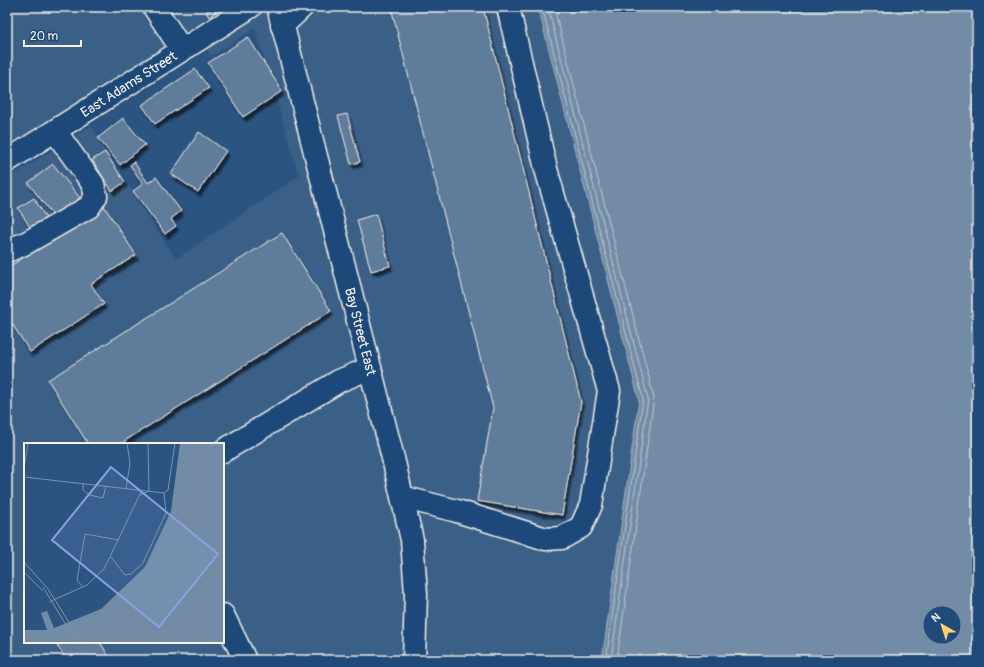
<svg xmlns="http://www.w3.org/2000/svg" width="984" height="667" font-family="Pangolin,sans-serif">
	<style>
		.built { fill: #3b6088; fill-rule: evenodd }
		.water { fill: #738ca6; stroke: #a7b4c0; fill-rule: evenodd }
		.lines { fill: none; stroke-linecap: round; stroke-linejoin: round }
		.shore { stroke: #c0c9ce; stroke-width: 1 }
		.building { fill: #5e7b9a; stroke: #f4f1e8; filter: url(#shadow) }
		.minor-casing { stroke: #f4f1e8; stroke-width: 25 }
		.minor { stroke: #1f4a7a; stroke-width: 22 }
		.labels { text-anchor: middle; stroke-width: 3; stroke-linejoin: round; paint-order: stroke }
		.street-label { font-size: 14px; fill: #f4f1e8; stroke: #1f4a7a }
		.inset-road { fill: none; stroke: #7c93aa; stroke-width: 1 }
		.view { fill: #88a0e0; fill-opacity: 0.15; stroke: #88a0e0; stroke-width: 2 }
		.inset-edge { fill: none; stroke: #f4f1e8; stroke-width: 2 }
	</style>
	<defs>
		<filter id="shadow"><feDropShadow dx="2.5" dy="4.5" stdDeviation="1" flood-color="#0009"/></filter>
	</defs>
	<rect width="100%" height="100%" fill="#2c5481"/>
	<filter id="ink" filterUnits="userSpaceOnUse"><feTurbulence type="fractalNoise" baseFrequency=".025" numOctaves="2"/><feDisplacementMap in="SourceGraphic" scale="8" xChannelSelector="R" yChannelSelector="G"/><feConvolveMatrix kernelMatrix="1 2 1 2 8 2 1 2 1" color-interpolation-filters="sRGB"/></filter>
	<g filter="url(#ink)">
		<path class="built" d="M 7,7 L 538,7 L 639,400 L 602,660 L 7,660 L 7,179 L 91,126 L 176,259 L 299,176 L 255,28 L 211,56 L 194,27 L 7,146 ZM 25,444 L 223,444 L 223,642 L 25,642 Z"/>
		<path class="water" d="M 538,7 L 977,7 L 977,660 L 602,660 L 639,400 ZM 930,613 L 954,613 L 954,637 L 930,637 Z"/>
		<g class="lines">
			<g class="shore">
				<path d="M 542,7 L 643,399 L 606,660"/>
				<path d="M 548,7 L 648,399 L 611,660"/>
				<path d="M 554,7 L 654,398 L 617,660"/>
			</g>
		</g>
		<g class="building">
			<path d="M 213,7 L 216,12 L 209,17 L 206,12 Z"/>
			<path d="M 389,7 L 483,7 L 581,402 L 562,515 L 477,501 L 493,408 L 392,11 Z"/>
			<path d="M 248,37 L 282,91 L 243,117 L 208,63 Z"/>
			<path d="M 195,69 L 209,88 L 155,124 L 142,105 Z"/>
			<path d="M 347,114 L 360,162 L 351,164 L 338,116 Z"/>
			<path d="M 123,118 L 145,145 L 120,165 L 98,138 Z"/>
			<path d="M 199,132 L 226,151 L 198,192 L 171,174 Z"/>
			<path d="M 105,152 L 125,182 L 112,191 L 92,160 Z"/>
			<path d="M 134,162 L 148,183 L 156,177 L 181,211 L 171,219 L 176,226 L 165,234 L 133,191 L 143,184 L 130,165 Z"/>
			<path d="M 53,164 L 80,198 L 55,218 L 28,183 Z"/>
			<path d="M 34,198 L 46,218 L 30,227 L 18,208 Z"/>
			<path d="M 104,206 L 136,255 L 91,284 L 104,304 L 30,352 L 7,316 L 7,268 Z"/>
			<path d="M 376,214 L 390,266 L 371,271 L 357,220 Z"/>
			<path d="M 282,233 L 331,311 L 120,444 L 88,444 L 48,380 Z"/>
			<path d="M 63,642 L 100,642 L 111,660 L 67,660 L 57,646 Z"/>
		</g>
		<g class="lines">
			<g class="minor-casing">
				<g id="minor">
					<path d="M 154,7 L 182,50"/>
					<path id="s1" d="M 278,7 L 393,458 L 412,540 L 416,594 L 414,660"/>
					<path d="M 282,26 L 302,7"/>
					<path id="s2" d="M 7,161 L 250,7"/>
					<path d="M 7,251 L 26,243 L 89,207 L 96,196 L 93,184 L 55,131"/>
					<path d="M 223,451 L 339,381 L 370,368"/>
					<path d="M 402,497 L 457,511 L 546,539 L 562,538 L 581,527 L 591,505 L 609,391 L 546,169 L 508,7"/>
					<path d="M 223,615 L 245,660"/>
				</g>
			</g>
			<use href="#minor" class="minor"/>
		</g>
	</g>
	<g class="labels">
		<g class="street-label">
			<text dy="5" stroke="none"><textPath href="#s2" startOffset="144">East Adams Street</textPath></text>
			<text dy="5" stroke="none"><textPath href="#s1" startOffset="335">Bay Street East</textPath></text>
		</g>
	</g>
	<g transform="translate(24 443)">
		<rect width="200" height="200" fill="#2c5481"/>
		<path d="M 156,0 L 200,0 L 200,200 L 0,200 L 0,187 L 23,187 L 17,170 L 23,168 L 30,185 L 77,166 L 121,124 L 147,68 Z" fill="#738ca6"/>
		<path class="inset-road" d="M 0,25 L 4,0M 0,34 L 140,50 L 142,70 L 119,120 L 107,131 L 101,132 L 87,114M 59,41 L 59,47 L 65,52 L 79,55 L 82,43M 102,46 L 106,20 L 103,0M 140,50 L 144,47 L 151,0M 116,52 L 125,48 L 124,0M 0,119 L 24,146 L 58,200M 0,129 L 19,148M 19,144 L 53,200M 59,144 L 53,137 L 61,91 L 95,97M 25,159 L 63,142 L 80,126 L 118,47"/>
		<path class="view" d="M 87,24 L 194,111 L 135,184 L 28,97 Z"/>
		<rect width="200" height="200" class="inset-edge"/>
	</g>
	<rect width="984" height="667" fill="none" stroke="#1f4a7a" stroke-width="24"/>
	<rect x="12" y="12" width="960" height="643" fill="none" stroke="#f4f1e8" stroke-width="1.5" filter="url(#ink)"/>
	<g transform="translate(942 625) rotate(321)"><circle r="19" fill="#1f4a7a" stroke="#748da6"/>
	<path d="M0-3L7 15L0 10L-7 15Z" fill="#ffd166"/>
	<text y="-6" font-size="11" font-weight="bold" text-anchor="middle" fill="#f4f1e8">N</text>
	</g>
	<path d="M24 40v6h57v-6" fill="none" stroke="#f4f1e8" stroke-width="2"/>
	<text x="30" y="40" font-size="12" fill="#f4f1e8" stroke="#1f4a7a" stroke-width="3" paint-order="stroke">20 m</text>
</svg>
